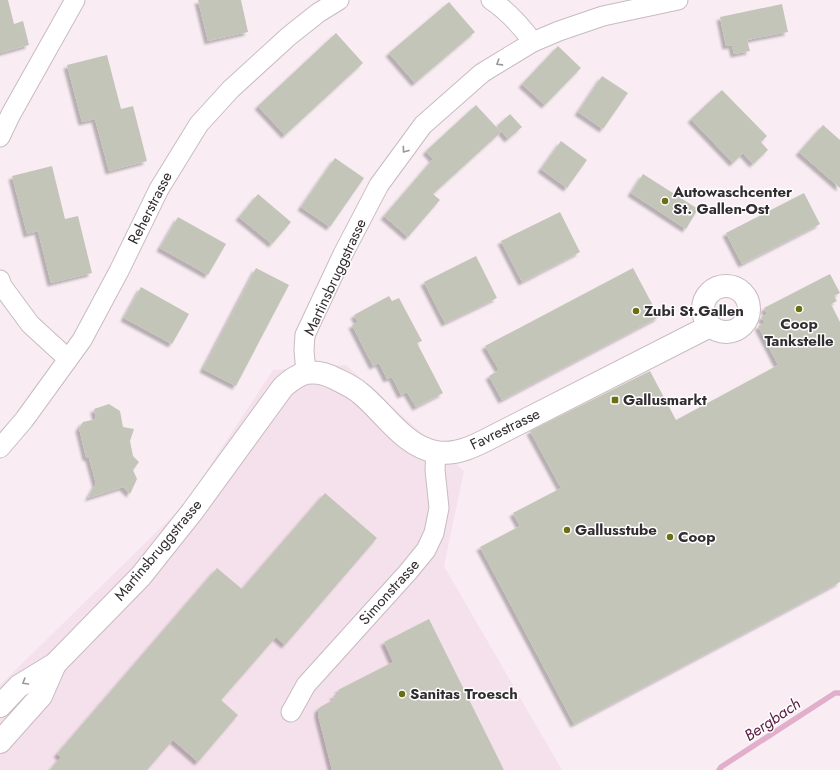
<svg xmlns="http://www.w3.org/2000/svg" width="840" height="770" font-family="Jost,sans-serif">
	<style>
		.built { fill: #f5e1ec }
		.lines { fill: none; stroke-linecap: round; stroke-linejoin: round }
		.stream { stroke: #e1afcc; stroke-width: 5.5 }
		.building { fill: #c4c5b9; filter: url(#shadow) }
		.street-casing { stroke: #c7bbc1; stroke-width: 21 }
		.secondary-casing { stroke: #c7bbc1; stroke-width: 24 }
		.street { stroke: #fff; stroke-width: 19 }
		.secondary { stroke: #fff; stroke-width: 22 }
		.oneway { stroke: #989698 }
		.poi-dot { fill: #6a6f13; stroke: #fefefe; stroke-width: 1.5 }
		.labels { text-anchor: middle; stroke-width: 3; stroke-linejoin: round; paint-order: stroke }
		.poi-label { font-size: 15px; font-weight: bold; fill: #322d30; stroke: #fefefe; text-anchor: start }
		.street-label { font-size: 15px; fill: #322d30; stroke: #fefefe }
		.water-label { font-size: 16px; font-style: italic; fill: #5b2147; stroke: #fefefe }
	</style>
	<defs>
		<filter id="shadow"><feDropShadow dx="-3.5" dy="3.5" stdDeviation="1" flood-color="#0004"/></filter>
	</defs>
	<rect width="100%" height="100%" fill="#f9edf3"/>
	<path class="built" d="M 346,365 L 464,471 L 444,566 L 562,770 L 0,770 L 0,685 L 184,505 L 273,370 Z"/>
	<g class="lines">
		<path class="stream" d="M 719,770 L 721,767 L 835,693 L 840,693"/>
	</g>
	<g class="building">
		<path d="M 0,0 L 8,0 L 14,24 L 23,21 L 29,45 L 0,53 Z"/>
		<path d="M 198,0 L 241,0 L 248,32 L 208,41 Z"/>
		<path d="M 449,2 L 475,32 L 415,83 L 389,53 Z"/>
		<path d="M 782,4 L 788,32 L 747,40 L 750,51 L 734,54 L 732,45 L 726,46 L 720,17 Z"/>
		<path d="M 336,33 L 363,63 L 285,135 L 258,106 Z"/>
		<path d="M 558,46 L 581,68 L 545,105 L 522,84 Z"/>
		<path d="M 107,55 L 121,109 L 133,106 L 147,161 L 109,171 L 95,119 L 82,122 L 67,65 Z"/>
		<path d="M 602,76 L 628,93 L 603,129 L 578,112 Z"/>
		<path d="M 722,90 L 767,136 L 761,142 L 768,150 L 753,164 L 743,153 L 733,163 L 691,119 Z"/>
		<path d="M 476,105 L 501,132 L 433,194 L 440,200 L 408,237 L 384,216 L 433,159 L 426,151 Z"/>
		<path d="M 510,114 L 522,127 L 508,139 L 497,126 Z"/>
		<path d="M 823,125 L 840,140 L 840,188 L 799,152 Z"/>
		<path d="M 561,141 L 587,160 L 567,188 L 541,169 Z"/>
		<path d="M 335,158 L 364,178 L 330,227 L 301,207 Z"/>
		<path d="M 52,166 L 65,219 L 78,216 L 92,273 L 51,283 L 38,231 L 27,234 L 12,176 Z"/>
		<path d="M 643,174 L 698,209 L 686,229 L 631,193 Z"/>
		<path d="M 804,193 L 820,224 L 742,264 L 726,233 Z"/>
		<path d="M 258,194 L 291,222 L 272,244 L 239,217 Z"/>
		<path d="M 560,212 L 580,252 L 522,282 L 501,241 Z"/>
		<path d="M 178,217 L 226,244 L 208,275 L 160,248 Z"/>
		<path d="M 476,256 L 497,298 L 445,323 L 424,282 Z"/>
		<path d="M 256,268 L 289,285 L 236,386 L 203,369 Z"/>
		<path d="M 633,268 L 659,317 L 502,400 L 489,376 L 499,370 L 485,346 Z"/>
		<path d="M 830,274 L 840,293 L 834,296 L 837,301 L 831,304 L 840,322 L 840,582 L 574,724 L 480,547 L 520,526 L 513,513 L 561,488 L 530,431 L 650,371 L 676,420 L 778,365 L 758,326 L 765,323 L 761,317 L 767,314 L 764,308 Z"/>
		<path d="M 141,287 L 189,314 L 172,344 L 124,318 Z"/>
		<path d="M 389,296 L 392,301 L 399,298 L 422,341 L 417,343 L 443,393 L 416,407 L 407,392 L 401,395 L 392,377 L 387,379 L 379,363 L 373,366 L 352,325 L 358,322 L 354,315 Z"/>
		<path d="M 109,404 L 120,411 L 123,427 L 134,429 L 130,441 L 133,456 L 139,462 L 133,470 L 137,479 L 130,494 L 123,487 L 88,498 L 96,484 L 89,458 L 86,457 L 79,428 L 83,422 L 96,419 L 94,409 Z"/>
		<path d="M 325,493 L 377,538 L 285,645 L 276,637 L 221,700 L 238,715 L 198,762 L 173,740 L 147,770 L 50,770 L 61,757 L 57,754 L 217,568 L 242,589 Z"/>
		<path d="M 429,619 L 504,770 L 332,770 L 318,715 L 318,709 L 322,706 L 335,699 L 333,696 L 340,693 L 338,690 L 393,662 L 384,642 Z"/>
	</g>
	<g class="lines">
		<g class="street-casing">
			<g id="street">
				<path d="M 491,0 C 508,11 521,26 533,42"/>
				<path d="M 0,137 L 11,114 L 75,0"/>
				<path d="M 0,280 L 2,286 L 30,324 L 68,359"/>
				<path d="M 306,373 L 304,350 L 305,335 L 343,254 L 379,185 L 423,125 L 482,73 L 533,42 L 559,31 L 603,16 L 678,0"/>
				<path d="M 0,448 L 24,420 L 82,340 L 119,271 L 159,189 L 199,124 L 231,89 L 289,36 L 318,13 L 339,0"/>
				<path d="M 291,712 L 306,685 L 408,572 L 426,550 L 434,533 L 439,508 L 435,470 L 436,452"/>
			</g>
		</g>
		<g class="secondary-casing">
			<g id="secondary">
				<circle cx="726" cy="309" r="23"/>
				<path d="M 0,706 L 19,686 L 55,664 L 141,576 L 192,512 L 283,387 C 290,381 297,375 306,373 C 317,371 327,374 336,379 C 344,383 353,387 360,393 C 384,412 403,446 436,452 C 456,456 477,445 494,436 L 710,326"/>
				<path d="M 0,742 L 41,696 L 55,664"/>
			</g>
		</g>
		<use href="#street" class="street"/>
		<use href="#secondary" class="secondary"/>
	</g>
	<defs><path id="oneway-chevron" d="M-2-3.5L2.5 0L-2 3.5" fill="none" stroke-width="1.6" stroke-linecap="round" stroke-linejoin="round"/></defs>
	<g class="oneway">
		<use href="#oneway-chevron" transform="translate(499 63) rotate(148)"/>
		<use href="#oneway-chevron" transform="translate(405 150) rotate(126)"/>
		<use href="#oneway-chevron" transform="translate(25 682) rotate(149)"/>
	</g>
	<g class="poi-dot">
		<circle cx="665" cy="201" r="4"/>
		<circle cx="799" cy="309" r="4"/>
		<circle cx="636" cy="311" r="4"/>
		<rect x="611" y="396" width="8" height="8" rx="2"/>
		<circle cx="567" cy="530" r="4"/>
		<circle cx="670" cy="537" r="4"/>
		<circle cx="402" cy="694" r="4"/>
	</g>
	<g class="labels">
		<g class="poi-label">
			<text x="673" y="197">Autowaschcenter<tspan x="673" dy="17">St. Gallen-Ost</tspan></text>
			<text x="644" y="316">Zubi St.Gallen</text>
			<text x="799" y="329" text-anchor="middle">Coop<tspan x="799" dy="17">Tankstelle</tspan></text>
			<text x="623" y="405">Gallusmarkt</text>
			<text x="575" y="535">Gallusstube</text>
			<text x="678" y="542">Coop</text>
			<text x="410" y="699">Sanitas Troesch</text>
		</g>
		<g class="street-label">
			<text transform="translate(150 208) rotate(-63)" y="5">Reherstrasse</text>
			<text transform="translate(335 277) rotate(-65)" y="5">Martinsbruggstrasse</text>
			<text transform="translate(505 429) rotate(-26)" y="5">Favrestrasse</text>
			<text transform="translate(158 550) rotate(-50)" y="5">Martinsbruggstrasse</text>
			<text transform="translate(389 592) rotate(-48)" y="5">Simonstrasse</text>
		</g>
		<g class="water-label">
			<text transform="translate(772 719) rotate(-34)" y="6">Bergbach</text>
		</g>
	</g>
</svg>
